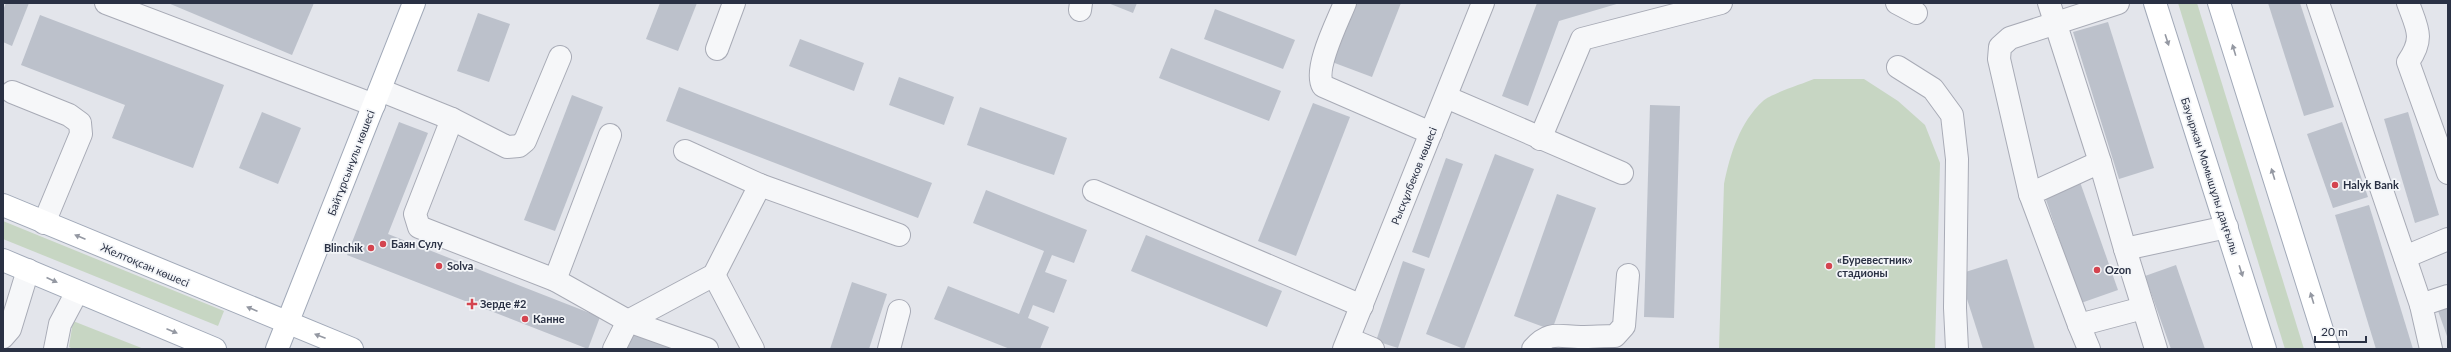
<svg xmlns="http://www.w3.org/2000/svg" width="2451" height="352" font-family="Lato,sans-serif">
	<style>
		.green { fill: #c7d6c3 }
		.building { fill: #bcc1cb }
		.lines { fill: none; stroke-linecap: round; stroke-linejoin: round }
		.minor-casing { stroke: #a8abb6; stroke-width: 24 }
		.major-casing { stroke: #a1a9b8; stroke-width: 24 }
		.minor { stroke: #f6f7f9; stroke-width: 22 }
		.major { stroke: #fff; stroke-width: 22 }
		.oneway { fill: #9498a2 }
		.poi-dot { fill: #d4444f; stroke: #f3f5f8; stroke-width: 1.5 }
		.labels { text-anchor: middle; stroke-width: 3.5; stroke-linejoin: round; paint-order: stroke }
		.street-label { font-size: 11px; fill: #2a3144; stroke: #f3f5f8 }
		.poi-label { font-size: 11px; font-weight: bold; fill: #2a3144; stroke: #f3f5f8; text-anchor: start }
	</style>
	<rect width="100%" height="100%" fill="#e3e5eb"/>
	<g class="green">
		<path d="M 2178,3 L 2197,3 L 2304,349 L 2285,349 Z"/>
		<path d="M 1814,79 L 1864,79 L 1898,101 L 1925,125 L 1940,163 L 1935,349 L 1719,349 L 1724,184 C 1730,154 1740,122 1763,101 C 1770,94 1802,84 1814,79 Z"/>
		<path d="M 3,221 L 224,311 L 218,326 L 3,239 Z"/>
		<path d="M 73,321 L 144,349 L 73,349 L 69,347 Z"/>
	</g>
	<g class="building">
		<path d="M 6,3 L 29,3 L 12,46 L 3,42 L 3,10 Z"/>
		<path d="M 168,3 L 314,3 L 292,55 Z"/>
		<path d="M 660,3 L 697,3 L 678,51 L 646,39 Z"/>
		<path d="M 1108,3 L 1137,3 L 1133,13 Z"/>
		<path d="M 1355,3 L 1401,3 L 1372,77 L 1332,62 Z"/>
		<path d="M 1537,3 L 1620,3 L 1559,21 L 1528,106 L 1502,96 Z"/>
		<path d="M 2268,3 L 2300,3 L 2334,107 L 2304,116 Z"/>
		<path d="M 1215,9 L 1295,40 L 1283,69 L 1204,39 Z"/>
		<path d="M 478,13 L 510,24 L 489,82 L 457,71 Z"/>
		<path d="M 40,15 L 224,85 L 193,168 L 112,138 L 125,105 L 21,65 Z"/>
		<path d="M 2108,22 L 2154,168 L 2119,179 L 2073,32 Z"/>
		<path d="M 800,39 L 864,63 L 854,91 L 789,66 Z"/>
		<path d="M 1171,48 L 1281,91 L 1269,121 L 1159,78 Z"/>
		<path d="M 899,77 L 954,97 L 944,125 L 889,105 Z"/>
		<path d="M 679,87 L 932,183 L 918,218 L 666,121 Z"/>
		<path d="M 572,95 L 603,107 L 555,231 L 524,220 Z"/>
		<path d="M 1313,103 L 1350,117 L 1296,256 L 1258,241 Z"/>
		<path d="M 1650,105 L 1680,106 L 1674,318 L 1644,317 Z"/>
		<path d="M 980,107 L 1067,138 L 1054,175 L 967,145 Z"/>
		<path d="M 262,112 L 301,128 L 278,184 L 239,168 Z"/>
		<path d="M 2408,112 L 2439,215 L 2415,223 L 2384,119 Z"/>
		<path d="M 399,122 L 428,133 L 388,234 L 600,317 L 588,349 L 347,255 Z"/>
		<path d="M 2342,122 L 2368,197 L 2333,208 L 2307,134 Z"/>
		<path d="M 1495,154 L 1534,169 L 1464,349 L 1426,334 Z"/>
		<path d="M 1446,158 L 1463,164 L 1429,258 L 1412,252 Z"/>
		<path d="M 2080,182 L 2118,290 L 2081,303 L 2044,194 Z"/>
		<path d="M 986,190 L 1087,230 L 1074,263 L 1052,255 L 1045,272 L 1067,280 L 1054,313 L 1033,305 L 1028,318 L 1049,327 L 1040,349 L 1010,349 L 934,319 L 948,286 L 1019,314 L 1044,251 L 973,223 Z"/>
		<path d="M 1557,194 L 1596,208 L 1552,330 L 1514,316 Z"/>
		<path d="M 2369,205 L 2413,349 L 2376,349 L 2335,215 Z"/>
		<path d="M 1146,235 L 1282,291 L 1267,327 L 1131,271 Z"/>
		<path d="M 2007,259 L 2035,349 L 1983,349 L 1959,274 Z"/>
		<path d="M 1403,261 L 1425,269 L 1398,348 L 1376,341 Z"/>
		<path d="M 2176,265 L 2205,349 L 2171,349 L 2145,276 Z"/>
		<path d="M 852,282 L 887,294 L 869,349 L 830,349 Z"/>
		<path d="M 2448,304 L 2448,339 L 2437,308 Z"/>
		<path d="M 631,328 L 686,349 L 623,349 Z"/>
	</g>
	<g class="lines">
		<g class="minor-casing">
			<g id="minor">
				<path d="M 106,3 L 374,105"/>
				<path d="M 1345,3 C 1338,21 1313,69 1323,86 L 1431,133"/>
				<path d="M 1897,3 L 1916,13"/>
				<path d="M 2049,3 L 2100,162"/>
				<path d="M 2318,3 L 2421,305"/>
				<path d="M 2408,3 C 2417,28 2425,38 2408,62 L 2448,173"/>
				<path d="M 1080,10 L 1081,3"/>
				<path d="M 717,49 L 734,3"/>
				<path d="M 1898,67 L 1933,89 L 1952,115 L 1957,159 L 1955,308 L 1957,349"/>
				<path d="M 380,90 L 452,119 L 507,147 L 519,146 L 525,141 L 560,57"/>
				<path d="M 12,92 L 69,115 L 80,123 L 81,134 L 44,223"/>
				<path d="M 1446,97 L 1622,173"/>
				<path d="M 452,119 L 415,214 L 419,227 L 555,280 L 628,321 L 707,349"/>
				<path d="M 1540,139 L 1582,39 L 1721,3"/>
				<path d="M 685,151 L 760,185 L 899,235"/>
				<path d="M 1094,191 L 1362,306"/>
				<path d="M 2030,194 L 1999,59 L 2000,47 L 2010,38 L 2118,3"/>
				<path d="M 2125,249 L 2100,162 L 2030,194 L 2079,325 L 2143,308"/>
				<path d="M 2405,257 L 2448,239"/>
				<path d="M 714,275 L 753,349"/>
				<path d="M 555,280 L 610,135"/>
				<path d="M 2079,325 L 2089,349"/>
				<path d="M 3,337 L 10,329 L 28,270"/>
				<path d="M 1349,339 L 1373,349"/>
				<path d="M 55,349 L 60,324 L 77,292"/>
				<path d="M 614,349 L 628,321 L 714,275 L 760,185"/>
				<path d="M 889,349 L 899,311"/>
				<path d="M 1344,349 L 1483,3"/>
				<path d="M 1533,349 C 1549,330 1559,337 1581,337 C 1592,337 1604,336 1615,336 L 1624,326 L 1628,275"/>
				<path d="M 2156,349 L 2125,249 L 2227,227"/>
				<path d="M 2431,349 L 2421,305 L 2448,296"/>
			</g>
		</g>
		<g class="major-casing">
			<g id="major">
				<path d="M 2155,3 L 2265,349"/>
				<path d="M 2219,3 L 2328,349"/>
				<path d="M 3,205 L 352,349"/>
				<path d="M 3,260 L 215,349"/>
				<path d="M 277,349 L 414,3"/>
			</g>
		</g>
		<use href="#minor" class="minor"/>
		<use href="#major" class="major"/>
	</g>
	<defs><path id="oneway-solid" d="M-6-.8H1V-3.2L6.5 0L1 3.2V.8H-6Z"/></defs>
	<g class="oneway">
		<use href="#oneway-solid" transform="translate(2167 40) rotate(72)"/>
		<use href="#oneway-solid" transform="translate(2234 50) rotate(-107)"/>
		<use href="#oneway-solid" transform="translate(2273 174) rotate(-107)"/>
		<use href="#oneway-solid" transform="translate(80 237) rotate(-157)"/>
		<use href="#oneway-solid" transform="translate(2241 271) rotate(72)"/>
		<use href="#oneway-solid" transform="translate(52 280) rotate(24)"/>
		<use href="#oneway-solid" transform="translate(2312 298) rotate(-107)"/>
		<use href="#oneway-solid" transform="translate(252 309) rotate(-157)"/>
		<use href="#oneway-solid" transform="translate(172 331) rotate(23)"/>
		<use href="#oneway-solid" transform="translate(320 336) rotate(-159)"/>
	</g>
	<g class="poi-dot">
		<circle cx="2335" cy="185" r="4"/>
		<circle cx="383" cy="244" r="4"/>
		<circle cx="371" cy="248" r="4"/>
		<circle cx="439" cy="266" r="4"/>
		<circle cx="1829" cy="266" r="4"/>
		<circle cx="2097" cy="270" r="4"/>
		<path d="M470 298h4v4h4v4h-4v4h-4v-4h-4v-4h4z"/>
		<circle cx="525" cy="319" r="4"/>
	</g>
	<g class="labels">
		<g class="street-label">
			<text transform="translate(351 163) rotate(-69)" y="4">Байтұрсынұлы көшесі</text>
			<text transform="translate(1414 176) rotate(-68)" y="4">Рысқұлбеков көшесі</text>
			<text transform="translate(2210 176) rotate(72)" y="4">Бауыржан Момышұлы даңғылы</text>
			<text transform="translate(145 265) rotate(23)" y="4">Желтоқсан көшесі</text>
		</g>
		<g class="poi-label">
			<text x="2343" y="189">Halyk Bank</text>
			<text x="391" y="248">Баян Сулу</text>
			<text x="363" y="252" text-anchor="end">Blinchik</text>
			<text x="1837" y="264">«Буревестник»<tspan x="1837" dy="13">стадионы</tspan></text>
			<text x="447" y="270">Solva</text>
			<text x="2105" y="274">Ozon</text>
			<text x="480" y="308">Зерде #2</text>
			<text x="533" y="323">Канне</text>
		</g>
	</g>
	<rect width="2451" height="352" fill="none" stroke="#2a3144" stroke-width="8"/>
	<path d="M2315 336v6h51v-6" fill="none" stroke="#2a3144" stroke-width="2"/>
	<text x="2321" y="336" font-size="12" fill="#2a3144" stroke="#f3f5f8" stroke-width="3" paint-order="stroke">20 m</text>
</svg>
